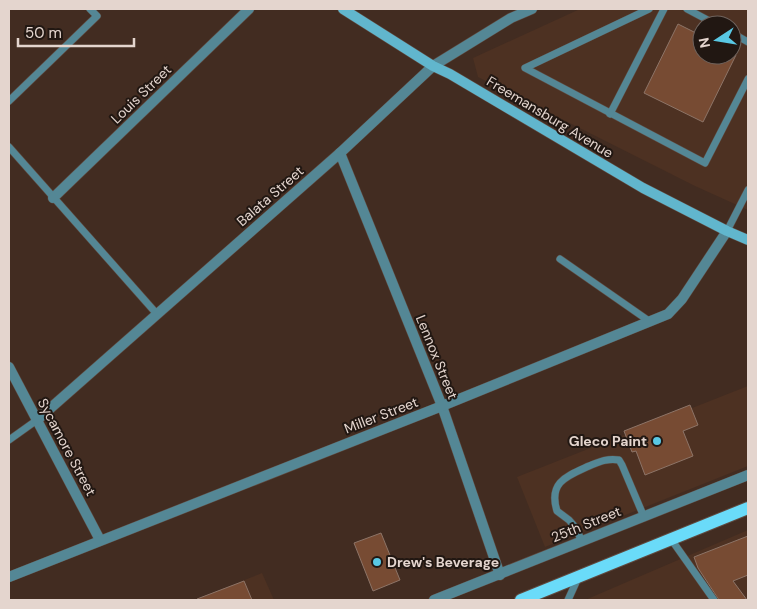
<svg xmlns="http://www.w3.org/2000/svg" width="757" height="609" font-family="'DM Sans',sans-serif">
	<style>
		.built { fill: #4d3122; fill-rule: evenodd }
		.building { fill: #774b33; stroke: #8d7467 }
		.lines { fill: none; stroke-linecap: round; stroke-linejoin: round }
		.lane-casing { stroke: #5f4a40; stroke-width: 8 }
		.street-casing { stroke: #5f4a40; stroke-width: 11 }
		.secondary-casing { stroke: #5f4a40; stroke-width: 11 }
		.primary-casing { stroke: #5f4a40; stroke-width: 14 }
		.lane { stroke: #548795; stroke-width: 7 }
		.street { stroke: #548795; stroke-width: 10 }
		.secondary { stroke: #61b6cd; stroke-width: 10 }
		.primary { stroke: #6adbf9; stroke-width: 12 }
		.poi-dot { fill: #59c8e4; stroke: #211712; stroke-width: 2 }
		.labels { text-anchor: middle; stroke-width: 4; stroke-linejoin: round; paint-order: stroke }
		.street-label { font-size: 14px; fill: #e4d5ce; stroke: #211712 }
		.poi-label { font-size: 14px; font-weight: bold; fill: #e4d5ce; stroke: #211712; text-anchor: end }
	</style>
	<rect width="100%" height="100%" fill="#422c21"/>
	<g class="built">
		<path d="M 580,9 L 748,9 L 748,210 L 695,186 L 478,77 L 473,58 ZM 702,25 L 732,25 L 732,55 L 702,55 Z"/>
		<path d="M 748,386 L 748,466 L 545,547 L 517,477 Z"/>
		<path d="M 748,530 L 748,600 L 585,600 Z"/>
		<path d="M 262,573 L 274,600 L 194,600 Z"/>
	</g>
	<g class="building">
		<path d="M 678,24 L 702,36 L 702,55 L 736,55 L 703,122 L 644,93 Z"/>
		<path d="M 690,405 L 698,425 L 683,431 L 693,456 L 645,475 L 636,451 L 632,452 L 624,431 Z"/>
		<path d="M 381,533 L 400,580 L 373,591 L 354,543 Z"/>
		<path d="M 748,536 L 748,575 L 733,581 L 747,600 L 719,600 L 698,568 L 694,557 Z"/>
		<path d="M 244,581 L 252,600 L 197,600 L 197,599 Z"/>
	</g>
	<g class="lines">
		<g class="lane-casing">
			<g id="lane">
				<path d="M 649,9 L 525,68 L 705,163 L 748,79"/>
				<path d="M 687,9 L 717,25"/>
				<path d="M 732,33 L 748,42"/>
				<path d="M 9,101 L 97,16 L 90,9"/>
				<path d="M 610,114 L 664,9"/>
				<path d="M 9,147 L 156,313"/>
				<path d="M 727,231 L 748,190"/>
				<path d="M 560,259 L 649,321"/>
				<path d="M 9,440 L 37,420"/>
				<path d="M 671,539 L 714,600"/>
				<path d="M 582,542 L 576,528 L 569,520 L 557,511 C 548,482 567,476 589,466 C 599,462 607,458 619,460 L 622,465 L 644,517"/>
				<path d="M 568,600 L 578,578"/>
			</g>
		</g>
		<g class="street-casing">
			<g id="street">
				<path d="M 340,153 L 442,406 L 500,575"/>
				<path d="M 53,198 L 249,9"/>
				<path d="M 9,367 L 100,540"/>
				<path d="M 37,420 L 340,153 L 433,66 L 511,18 L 532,9"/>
				<path d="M 9,577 L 442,406 L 668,314 L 682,299 L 727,231"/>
				<path d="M 434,600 L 748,475"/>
			</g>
		</g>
		<g class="secondary-casing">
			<path id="secondary" d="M 343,9 L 433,66 L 450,74 L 643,188 L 727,231 L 748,240"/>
		</g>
		<g class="primary-casing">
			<path id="primary" d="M 521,600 L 748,508"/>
		</g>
		<use href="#lane" class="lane"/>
		<use href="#street" class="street"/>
		<use href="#secondary" class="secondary"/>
		<use href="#primary" class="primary"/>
	</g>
	<g class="poi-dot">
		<circle cx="657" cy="441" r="5"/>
		<circle cx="377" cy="562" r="5"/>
	</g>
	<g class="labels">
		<g class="street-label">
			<text transform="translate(141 94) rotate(-44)" y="5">Louis Street</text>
			<text transform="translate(550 117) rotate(31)" y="5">Freemansburg Avenue</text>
			<text transform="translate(270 196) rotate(-41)" y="5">Balata Street</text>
			<text transform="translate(437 357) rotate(68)" y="5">Lennox Street</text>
			<text transform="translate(381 415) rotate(-21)" y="5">Miller Street</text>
			<text transform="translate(67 447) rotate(62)" y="5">Sycamore Street</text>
			<text transform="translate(586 524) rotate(-22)" y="5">25th Street</text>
		</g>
		<g class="poi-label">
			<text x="647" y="446">Gleco Paint</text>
			<text x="387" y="567" text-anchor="start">Drew's Beverage</text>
		</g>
	</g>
	<rect width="757" height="609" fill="none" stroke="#e4d5ce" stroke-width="20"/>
	<g transform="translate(717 40) rotate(258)"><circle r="24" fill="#211712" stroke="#6f635d"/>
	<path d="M0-4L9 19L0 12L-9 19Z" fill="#59c8e4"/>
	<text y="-8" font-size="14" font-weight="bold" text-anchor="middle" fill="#e4d5ce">N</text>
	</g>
	<path d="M18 38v8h116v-8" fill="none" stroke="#e4d5ce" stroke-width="2.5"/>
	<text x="25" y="38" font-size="15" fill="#e4d5ce" stroke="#211712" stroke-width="4" paint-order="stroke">50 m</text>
</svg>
